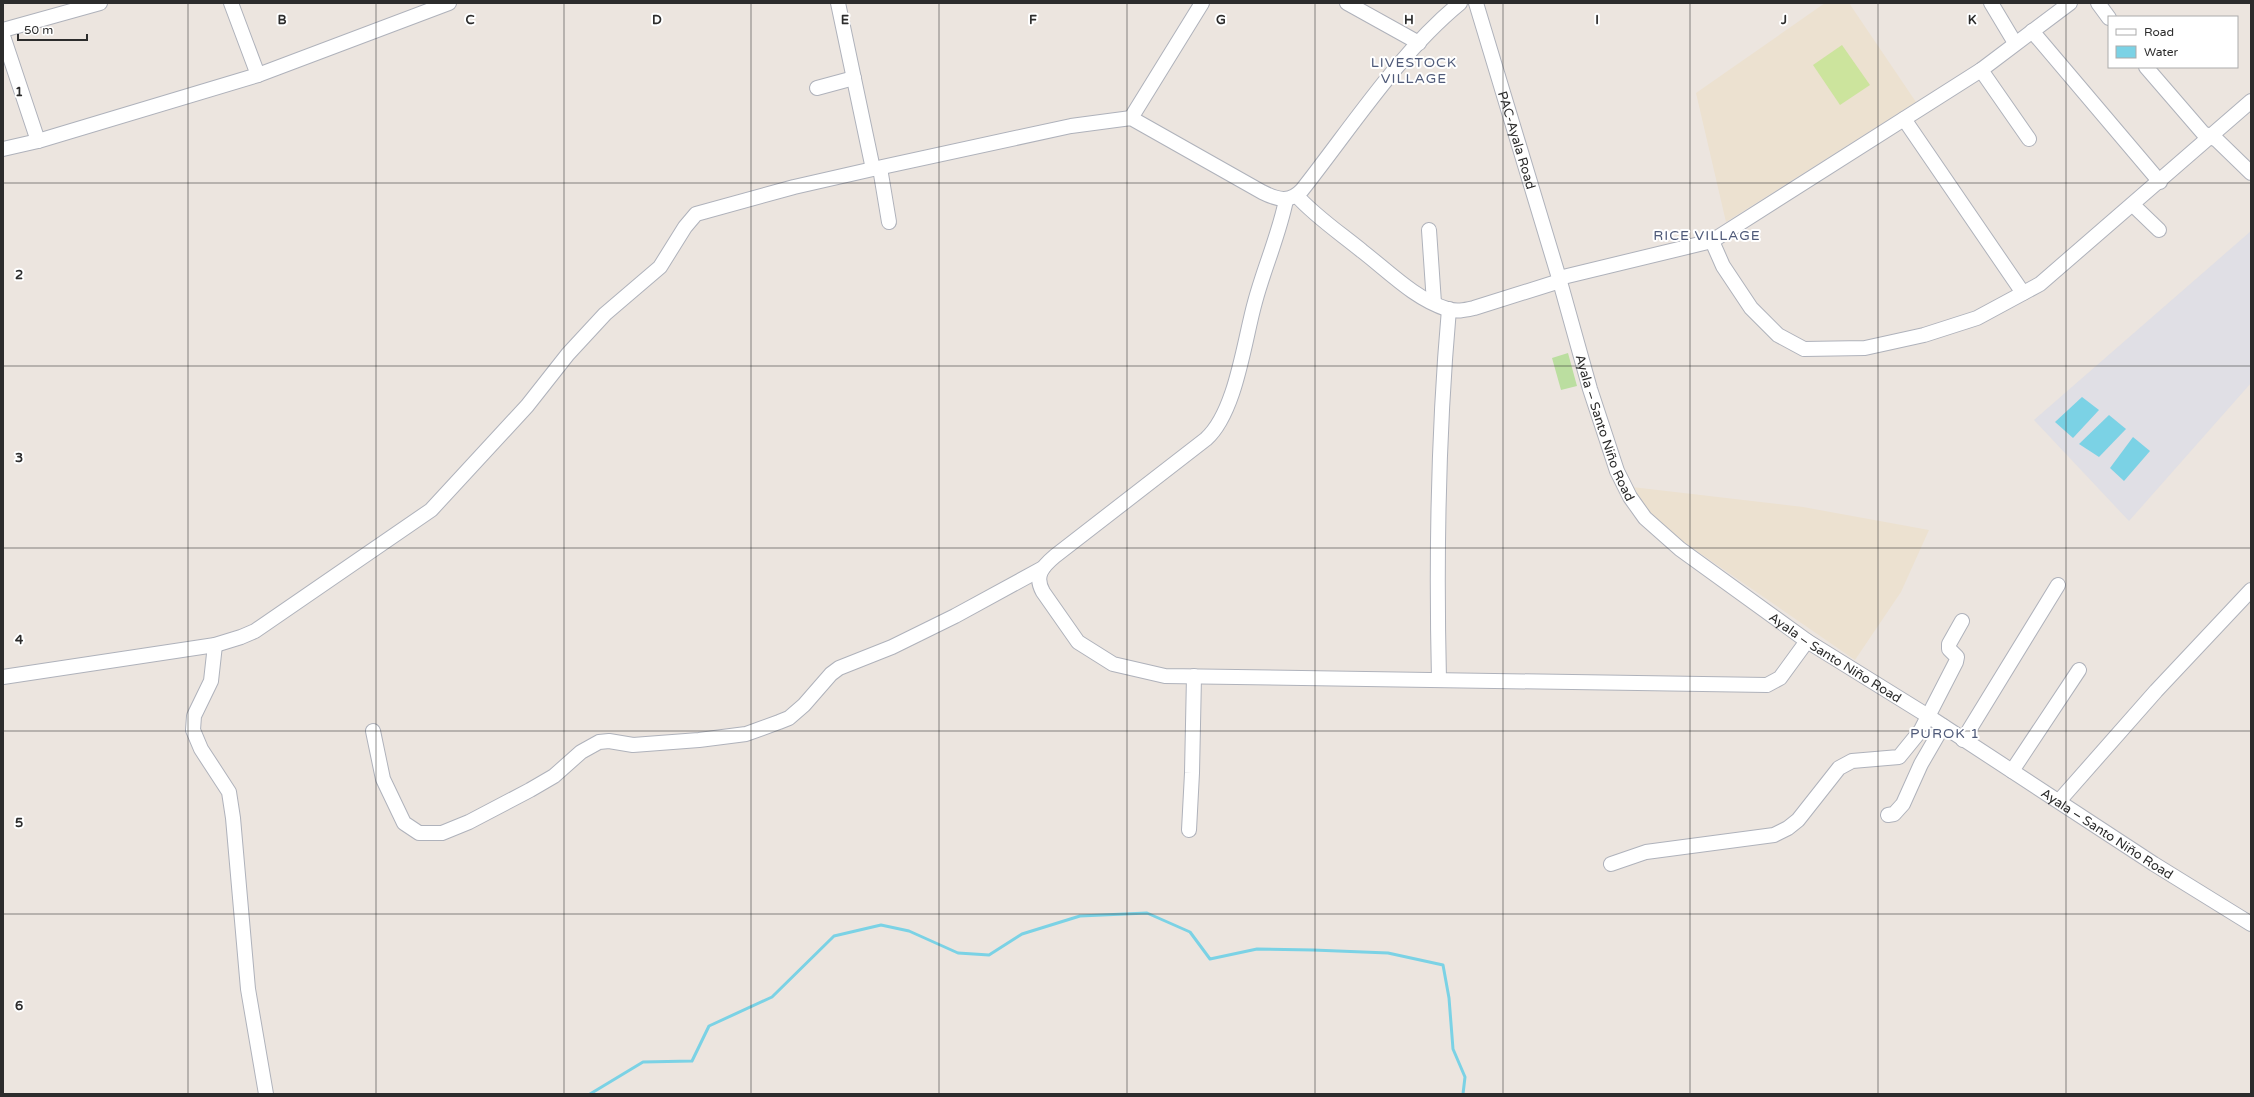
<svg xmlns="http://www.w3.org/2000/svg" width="2254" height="1097" font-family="'Varela Round',sans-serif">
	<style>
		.industrial { fill: #e0dfe5 }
		.education { fill: #ece1d0 }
		.green { fill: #bbdea0 }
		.pitch { fill: #cce49d }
		.water { fill: #7bd2e5 }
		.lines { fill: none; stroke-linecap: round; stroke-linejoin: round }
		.stream { stroke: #7bd2e5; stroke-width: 3 }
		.minor-casing { stroke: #afb2bb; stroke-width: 16 }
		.minor { stroke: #fff; stroke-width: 14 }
		.grid { fill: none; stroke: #2c2c2c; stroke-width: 1; stroke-opacity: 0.55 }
		.labels { text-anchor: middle; stroke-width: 4; stroke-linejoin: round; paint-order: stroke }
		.street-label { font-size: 13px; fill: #2c2c2c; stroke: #fff }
		.neighbourhood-label { font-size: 14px; letter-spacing: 1px; fill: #4f5a79; stroke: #fff }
		.grid-label { font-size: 13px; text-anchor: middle; font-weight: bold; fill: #2c2c2c; stroke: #fff; stroke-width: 4; stroke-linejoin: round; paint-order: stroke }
	</style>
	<rect width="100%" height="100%" fill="#ece5df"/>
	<path class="industrial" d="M 2251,231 L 2251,383 L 2129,521 L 2034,420 Z"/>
	<g class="education">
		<path d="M 1825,3 L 1849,3 L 1916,102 L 1726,222 L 1696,93 Z"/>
		<path d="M 1632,487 L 1803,507 L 1929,530 L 1901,592 L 1855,660 L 1659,525 Z"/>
	</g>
	<path class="green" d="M 1568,353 L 1577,386 L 1561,390 L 1552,358 Z"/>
	<path class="pitch" d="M 1842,45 L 1870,85 L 1840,105 L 1813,65 Z"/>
	<g class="water">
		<path d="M 2082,397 L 2099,410 L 2073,438 L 2055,422 Z"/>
		<path d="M 2109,415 L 2126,429 L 2099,457 L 2079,444 Z"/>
		<path d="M 2133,437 L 2150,451 L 2124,481 L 2110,468 Z"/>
	</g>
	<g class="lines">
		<path class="stream" d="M 590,1094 L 643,1062 L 692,1061 L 709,1026 L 772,997 L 834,936 L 881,925 L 909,931 L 958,953 L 989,955 L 1022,934 L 1080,916 L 1147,913 L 1190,932 L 1210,959 L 1257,949 L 1313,950 L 1388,953 L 1443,965 L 1449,998 L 1453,1049 L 1465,1077 L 1463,1094"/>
		<g class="minor-casing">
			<g id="minor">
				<path d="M 231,3 L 258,75"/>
				<path d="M 838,3 L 873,169 L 1071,126 L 1131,118 L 1262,192 C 1278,200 1290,203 1302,190 C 1351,128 1399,53 1460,3"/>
				<path d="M 1347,3 L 1419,43"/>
				<path id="s1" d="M 1476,3 L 1559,278 L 1590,389 L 1617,471 L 1630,497 L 1645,518 L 1680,549 L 1807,641 L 1928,716 L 2154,864 L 2251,924"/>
				<path d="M 1991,3 L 2015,43"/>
				<path d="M 2098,3 L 2109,18"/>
				<path d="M 3,30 L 100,3"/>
				<path d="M 2032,31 L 2160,182"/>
				<path d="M 3,36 L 38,141"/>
				<path d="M 2146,67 L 2203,133 L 2217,140 L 2251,173"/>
				<path d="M 1981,70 L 2029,139"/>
				<path d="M 817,88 L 854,78"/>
				<path d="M 1131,118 L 1202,3"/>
				<path d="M 1904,119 L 2023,293"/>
				<path d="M 3,149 L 38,141 L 258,75 L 449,3"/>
				<path d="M 880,168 L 889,222"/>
				<path d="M 1297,196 C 1316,217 1340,233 1362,251 C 1388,271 1415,299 1447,309 C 1457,312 1465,310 1474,308 L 1560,281"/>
				<path d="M 1286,200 C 1279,235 1264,268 1255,302 C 1244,341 1236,412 1206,439 L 1055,556 C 1042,567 1034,576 1043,592 L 1078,642 L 1113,664 L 1165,676 L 1767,685 L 1780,678 L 1807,641"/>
				<path d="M 2133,205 L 2159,230"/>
				<path d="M 1429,230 L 1434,303"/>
				<path d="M 1712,241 L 1723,266 L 1751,308 L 1778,335 L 1804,349 L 1865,348 L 1924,335 L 1977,318 L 2040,284 L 2251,101"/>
				<path d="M 1559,278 L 1712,241 L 1981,70 L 2070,3"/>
				<path d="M 215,645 L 211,681 L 194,716 L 193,730 L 201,749 L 229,792 L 233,818 L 248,989 L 266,1094"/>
				<path d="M 3,677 L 215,645 L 241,637 L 255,631 L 431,510 L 527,406 L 568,354 L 605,314 L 660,267 L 685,227 L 696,214 L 794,187 L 873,169"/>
				<path d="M 1439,680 C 1436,556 1438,433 1449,309"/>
				<path d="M 373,731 L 383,779 L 404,823 L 419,833 L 442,833 L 469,822 L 530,790 L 554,776 L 581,752 L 599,742 L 609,741 L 633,745 L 699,740 L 746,734 L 779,722 L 789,718 L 804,705 L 831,674 L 839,668 L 892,647 L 955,616 L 1043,568"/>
				<path d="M 1963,740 L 2058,585"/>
				<path d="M 2012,771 L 2079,670"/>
				<path d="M 2059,801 L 2156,691 L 2251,590"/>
				<path d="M 1888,815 L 1894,814 L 1903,804 L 1921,764 L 1943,726"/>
				<path d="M 1189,830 L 1192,773 L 1194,676"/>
				<path d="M 1611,864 L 1646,852 L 1774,835 L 1788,828 L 1798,820 L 1839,768 L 1852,761 L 1899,757 L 1921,730 L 1956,662 L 1957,657 L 1949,649 L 1949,644 L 1962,621"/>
			</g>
		</g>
		<use href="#minor" class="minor"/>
	</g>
	<path class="grid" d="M 188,3 L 188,1094M 376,3 L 376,1094M 564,3 L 564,1094M 751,3 L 751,1094M 939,3 L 939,1094M 1127,3 L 1127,1094M 1315,3 L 1315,1094M 1503,3 L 1503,1094M 1690,3 L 1690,1094M 1878,3 L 1878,1094M 2066,3 L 2066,1094M 3,183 L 2251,183M 3,366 L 2251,366M 3,548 L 2251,548M 3,731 L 2251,731M 3,914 L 2251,914"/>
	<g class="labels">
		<g class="street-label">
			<text dy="5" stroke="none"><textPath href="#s1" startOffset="143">PAC-Ayala Road</textPath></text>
			<text dy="5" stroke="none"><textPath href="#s1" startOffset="444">Ayala – Santo Niño Road</textPath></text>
			<text dy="5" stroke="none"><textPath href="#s1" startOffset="780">Ayala – Santo Niño Road</textPath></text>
			<text dy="5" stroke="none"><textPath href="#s1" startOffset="1104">Ayala – Santo Niño Road</textPath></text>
		</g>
		<g class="neighbourhood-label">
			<text x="1414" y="67">LIVESTOCK<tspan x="1414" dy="16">VILLAGE</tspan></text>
			<text x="1707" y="240">RICE VILLAGE</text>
			<text x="1945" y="738">PUROK 1</text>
		</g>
	</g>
	<g class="grid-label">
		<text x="282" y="24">B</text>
		<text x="470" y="24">C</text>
		<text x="657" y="24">D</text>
		<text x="845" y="24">E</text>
		<text x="1033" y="24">F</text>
		<text x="1221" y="24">G</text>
		<text x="1409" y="24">H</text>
		<text x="1597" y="24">I</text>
		<text x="1784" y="24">J</text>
		<text x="1972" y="24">K</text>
		<text x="19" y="96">1</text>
		<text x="19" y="279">2</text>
		<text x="19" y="462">3</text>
		<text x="19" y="644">4</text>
		<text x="19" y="827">5</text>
		<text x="19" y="1010">6</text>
	</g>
	<rect width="2254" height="1097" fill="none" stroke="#2c2c2c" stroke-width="8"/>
	<rect x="2108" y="16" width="130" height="52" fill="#ffffff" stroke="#ababab"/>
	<rect x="2116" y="29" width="20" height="6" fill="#ffffff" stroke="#ababab"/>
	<text x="2144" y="36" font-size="12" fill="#2c2c2c">Road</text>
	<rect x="2116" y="46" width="20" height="12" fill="#7bd2e5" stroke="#ababab"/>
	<text x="2144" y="56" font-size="12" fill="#2c2c2c">Water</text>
	<path d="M18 34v6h69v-6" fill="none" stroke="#2c2c2c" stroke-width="2"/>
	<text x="24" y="34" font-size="12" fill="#2c2c2c" stroke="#ffffff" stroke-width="3" paint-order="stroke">50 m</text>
</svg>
